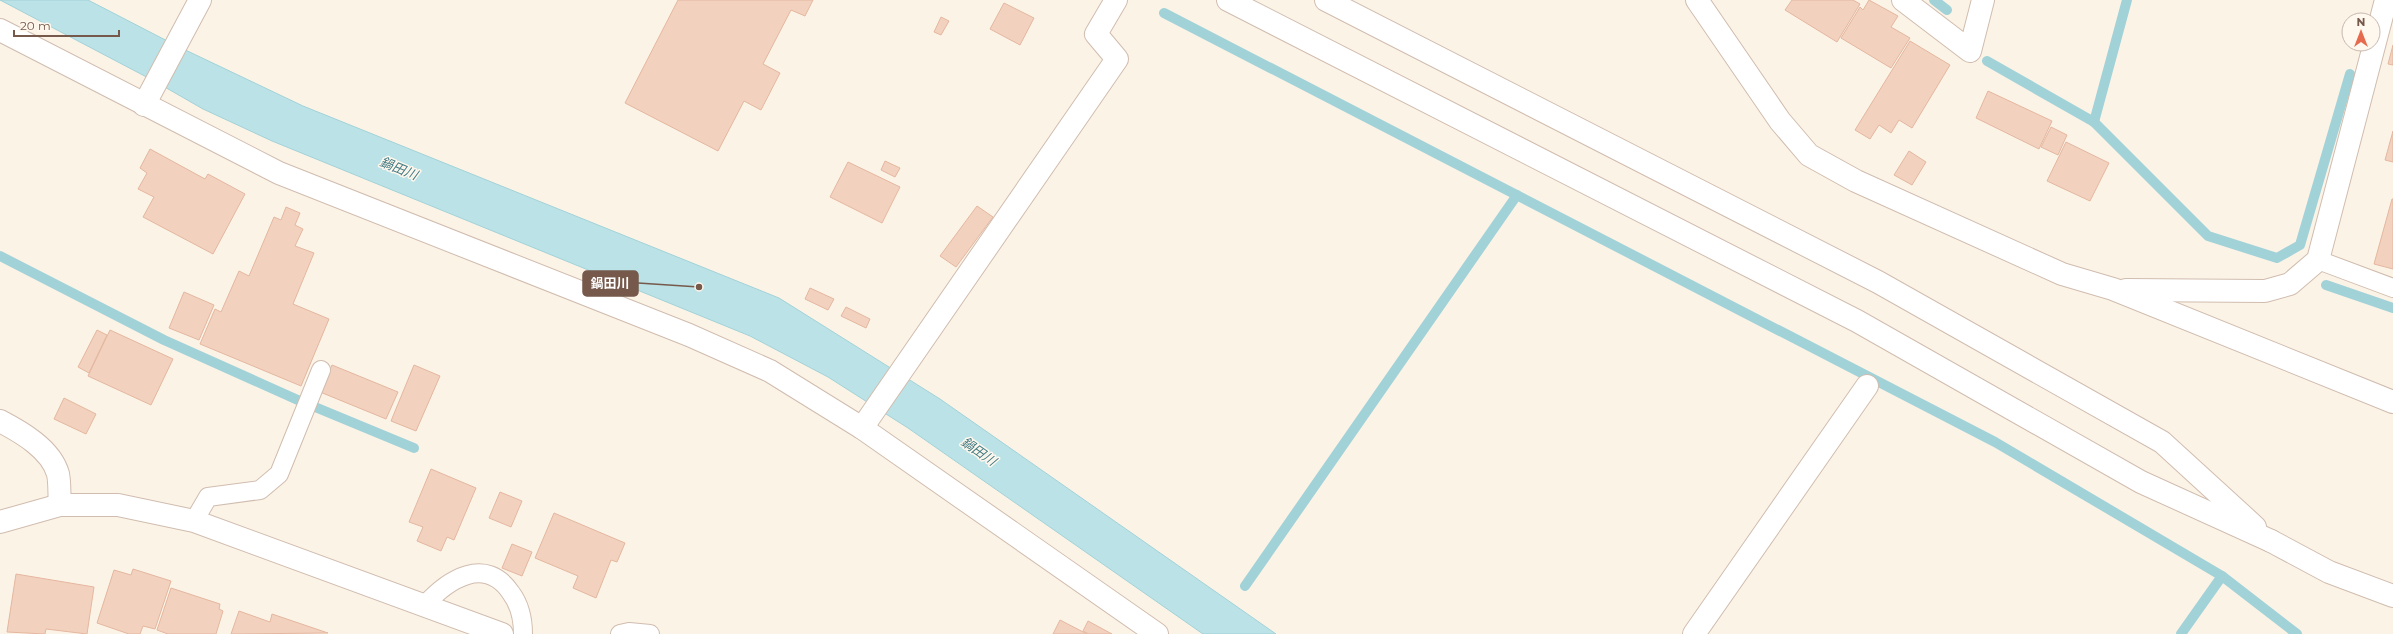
<svg xmlns="http://www.w3.org/2000/svg" width="2393" height="634" font-family="Montserrat,'Noto Sans JP',sans-serif">
	<style>
		.water { fill: #bbe2e6; stroke: #a1d2d8 }
		.lines { fill: none; stroke-linecap: round; stroke-linejoin: round }
		.stream { stroke: #a1d2d8; stroke-width: 10 }
		.building { fill: #f2d1bf; stroke: #e4b79f }
		.service-casing { stroke: #d0bdaf; stroke-width: 20 }
		.minor-casing { stroke: #d0bdaf; stroke-width: 24 }
		.tertiary-casing { stroke: #d0bdaf; stroke-width: 24 }
		.service { stroke: #fff; stroke-width: 18 }
		.minor { stroke: #fff; stroke-width: 22 }
		.tertiary { stroke: #fff; stroke-width: 22 }
		.labels { text-anchor: middle; stroke-width: 3; stroke-linejoin: round; paint-order: stroke }
		.water-label { font-size: 13px; font-style: italic; fill: #427a83; stroke: #fff8ee }
		.leader { fill: none; stroke: #76594b; stroke-width: 1.5 }
		.callout-dot { fill: #76594b; stroke: #fff8ee; stroke-width: 1.5 }
		.callout { fill: #76594b; stroke: #76594b; stroke-width: 1.5 }
		.callout-label { font-size: 13px; text-anchor: middle; font-weight: bold; fill: #fff }
	</style>
	<rect width="100%" height="100%" fill="#fcf3e7"/>
	<path class="water" d="M 0,0 L 88,0 L 177,46 L 303,106 L 779,298 L 940,399 L 1276,634 L 1203,634 L 908,428 L 828,377 L 750,336 L 272,141 L 203,109 L 156,82 Z"/>
	<g class="lines">
		<g class="stream">
			<path d="M 1934,0 L 1947,10"/>
			<path d="M 1164,13 L 1995,442 L 2222,576 L 2297,634"/>
			<path d="M 1987,61 L 2094,122 L 2208,236 L 2277,258 L 2300,245 L 2350,74"/>
			<path d="M 2094,122 L 2127,0"/>
			<path d="M 0,256 L 164,340 L 300,401"/>
			<path d="M 2326,285 L 2393,308"/>
			<path d="M 315,407 L 414,448"/>
			<path d="M 1245,586 L 1517,195"/>
			<path d="M 2181,634 L 2222,576"/>
		</g>
	</g>
	<g class="building">
		<path d="M 678,0 L 813,0 L 805,16 L 791,10 L 763,64 L 780,73 L 761,110 L 744,101 L 718,151 L 625,103 Z"/>
		<path d="M 1792,0 L 1853,0 L 1860,4 L 1837,42 L 1785,10 Z"/>
		<path d="M 1869,0 L 1898,16 L 1891,27 L 1910,38 L 1891,68 L 1841,38 L 1860,7 L 1863,10 Z"/>
		<path d="M 1004,3 L 1034,18 L 1020,45 L 990,29 Z"/>
		<path d="M 941,17 L 949,21 L 941,35 L 934,32 Z"/>
		<path d="M 1910,41 L 1950,65 L 1912,128 L 1899,120 L 1891,133 L 1879,125 L 1870,139 L 1855,130 Z"/>
		<path d="M 2393,45 L 2393,65 L 2388,64 Z"/>
		<path d="M 1988,91 L 2052,121 L 2039,149 L 1976,118 Z"/>
		<path d="M 2051,127 L 2067,135 L 2058,155 L 2041,147 Z"/>
		<path d="M 2393,131 L 2393,162 L 2385,160 Z"/>
		<path d="M 2066,142 L 2109,163 L 2090,201 L 2047,181 Z"/>
		<path d="M 150,149 L 205,179 L 208,174 L 245,194 L 213,254 L 143,217 L 154,197 L 138,189 L 147,173 L 140,168 Z"/>
		<path d="M 1909,151 L 1926,162 L 1912,185 L 1894,175 Z"/>
		<path d="M 885,161 L 900,168 L 895,177 L 881,170 Z"/>
		<path d="M 848,162 L 900,187 L 882,223 L 830,197 Z"/>
		<path d="M 2392,199 L 2393,199 L 2393,269 L 2374,264 Z"/>
		<path d="M 977,206 L 993,217 L 956,267 L 940,256 Z"/>
		<path d="M 286,207 L 300,213 L 295,225 L 303,229 L 295,246 L 314,253 L 293,304 L 329,319 L 301,386 L 200,344 L 215,309 L 221,312 L 239,271 L 249,276 L 274,217 L 281,220 Z"/>
		<path d="M 810,288 L 834,299 L 828,310 L 805,299 Z"/>
		<path d="M 184,292 L 214,305 L 199,340 L 169,328 Z"/>
		<path d="M 846,307 L 870,319 L 866,328 L 841,316 Z"/>
		<path d="M 97,330 L 107,335 L 89,373 L 78,367 Z"/>
		<path d="M 110,330 L 173,359 L 151,405 L 88,376 Z"/>
		<path d="M 332,365 L 398,392 L 386,419 L 320,392 Z"/>
		<path d="M 414,365 L 440,376 L 416,431 L 391,421 Z"/>
		<path d="M 64,398 L 96,414 L 86,434 L 54,419 Z"/>
		<path d="M 431,469 L 476,488 L 454,540 L 447,537 L 441,551 L 417,541 L 423,527 L 409,522 Z"/>
		<path d="M 500,492 L 522,501 L 511,527 L 489,518 Z"/>
		<path d="M 554,513 L 625,543 L 617,562 L 611,560 L 596,598 L 573,588 L 578,576 L 535,558 Z"/>
		<path d="M 512,544 L 532,552 L 522,576 L 502,568 Z"/>
		<path d="M 133,569 L 171,581 L 155,629 L 143,626 L 140,634 L 129,634 L 97,623 L 114,570 L 131,575 Z"/>
		<path d="M 16,574 L 94,587 L 87,634 L 46,629 L 45,634 L 7,632 Z"/>
		<path d="M 171,588 L 220,604 L 219,609 L 223,611 L 216,634 L 168,634 L 157,630 Z"/>
		<path d="M 239,611 L 270,622 L 272,614 L 328,633 L 231,634 Z"/>
		<path d="M 1060,620 L 1087,634 L 1053,634 Z"/>
		<path d="M 1088,621 L 1112,634 L 1089,634 L 1083,631 Z"/>
	</g>
	<g class="lines">
		<g class="service-casing">
			<g id="service">
				<path d="M 2318,260 L 2393,288"/>
				<path d="M 194,521 L 208,497 L 260,490 L 279,474 L 321,370"/>
				<path d="M 424,606 C 448,579 486,555 511,593 C 520,605 523,619 523,634"/>
				<path d="M 620,634 L 629,632 L 650,634"/>
			</g>
		</g>
		<g class="minor-casing">
			<g id="minor">
				<path d="M 1697,0 L 1780,121 L 1809,155 L 1856,181 L 2062,274 L 2113,289 L 2393,402"/>
				<path d="M 1903,0 L 1970,51 L 1983,0"/>
				<path d="M 0,30 L 279,173 L 689,335 L 770,371 L 862,428 L 1157,634"/>
				<path d="M 144,105 L 200,0"/>
				<path d="M 2126,290 L 2265,291 L 2290,284 L 2318,260 L 2386,0"/>
				<path d="M 0,421 C 21,432 51,449 58,474 C 60,483 59,495 60,505"/>
				<path d="M 862,428 L 1117,59 L 1096,34 L 1116,0"/>
				<path d="M 2271,541 L 2329,572 L 2393,596"/>
				<path d="M 1694,634 L 1867,386"/>
			</g>
		</g>
		<g class="tertiary-casing">
			<g id="tertiary">
				<path d="M 1228,0 L 1857,321 L 2141,482 L 2271,541"/>
				<path d="M 1326,0 L 1878,282 L 2162,442 L 2255,527"/>
				<path d="M 0,522 L 60,505 L 118,505 L 194,521 L 502,634"/>
			</g>
		</g>
		<use href="#service" class="service"/>
		<use href="#minor" class="minor"/>
		<use href="#tertiary" class="tertiary"/>
	</g>
	<g class="labels">
		<g class="water-label">
			<text transform="translate(399 168) rotate(22)" y="5">鍋田川</text>
			<text transform="translate(979 451) rotate(35)" y="5">鍋田川</text>
		</g>
	</g>
	<path class="leader" d="M699 287L638 283"/>
	<circle class="callout-dot" cx="699" cy="287" r="4"/>
	<rect class="callout" x="583" y="271" width="55" height="25" rx="4"/>
	<g class="callout-label">
		<text x="610" y="288">鍋田川</text>
	</g>
	<g transform="translate(2361 32)"><circle r="19" fill="#fff8ee" stroke="#c8b8ad"/>
	<path d="M0-3L7 15L0 10L-7 15Z" fill="#e66a4d"/>
	<text y="-6" font-size="11" font-weight="bold" text-anchor="middle" fill="#76594b">N</text>
	</g>
	<path d="M14 30v6h105v-6" fill="none" stroke="#76594b" stroke-width="2"/>
	<text x="20" y="30" font-size="12" fill="#76594b" stroke="#fff8ee" stroke-width="3" paint-order="stroke">20 m</text>
</svg>
